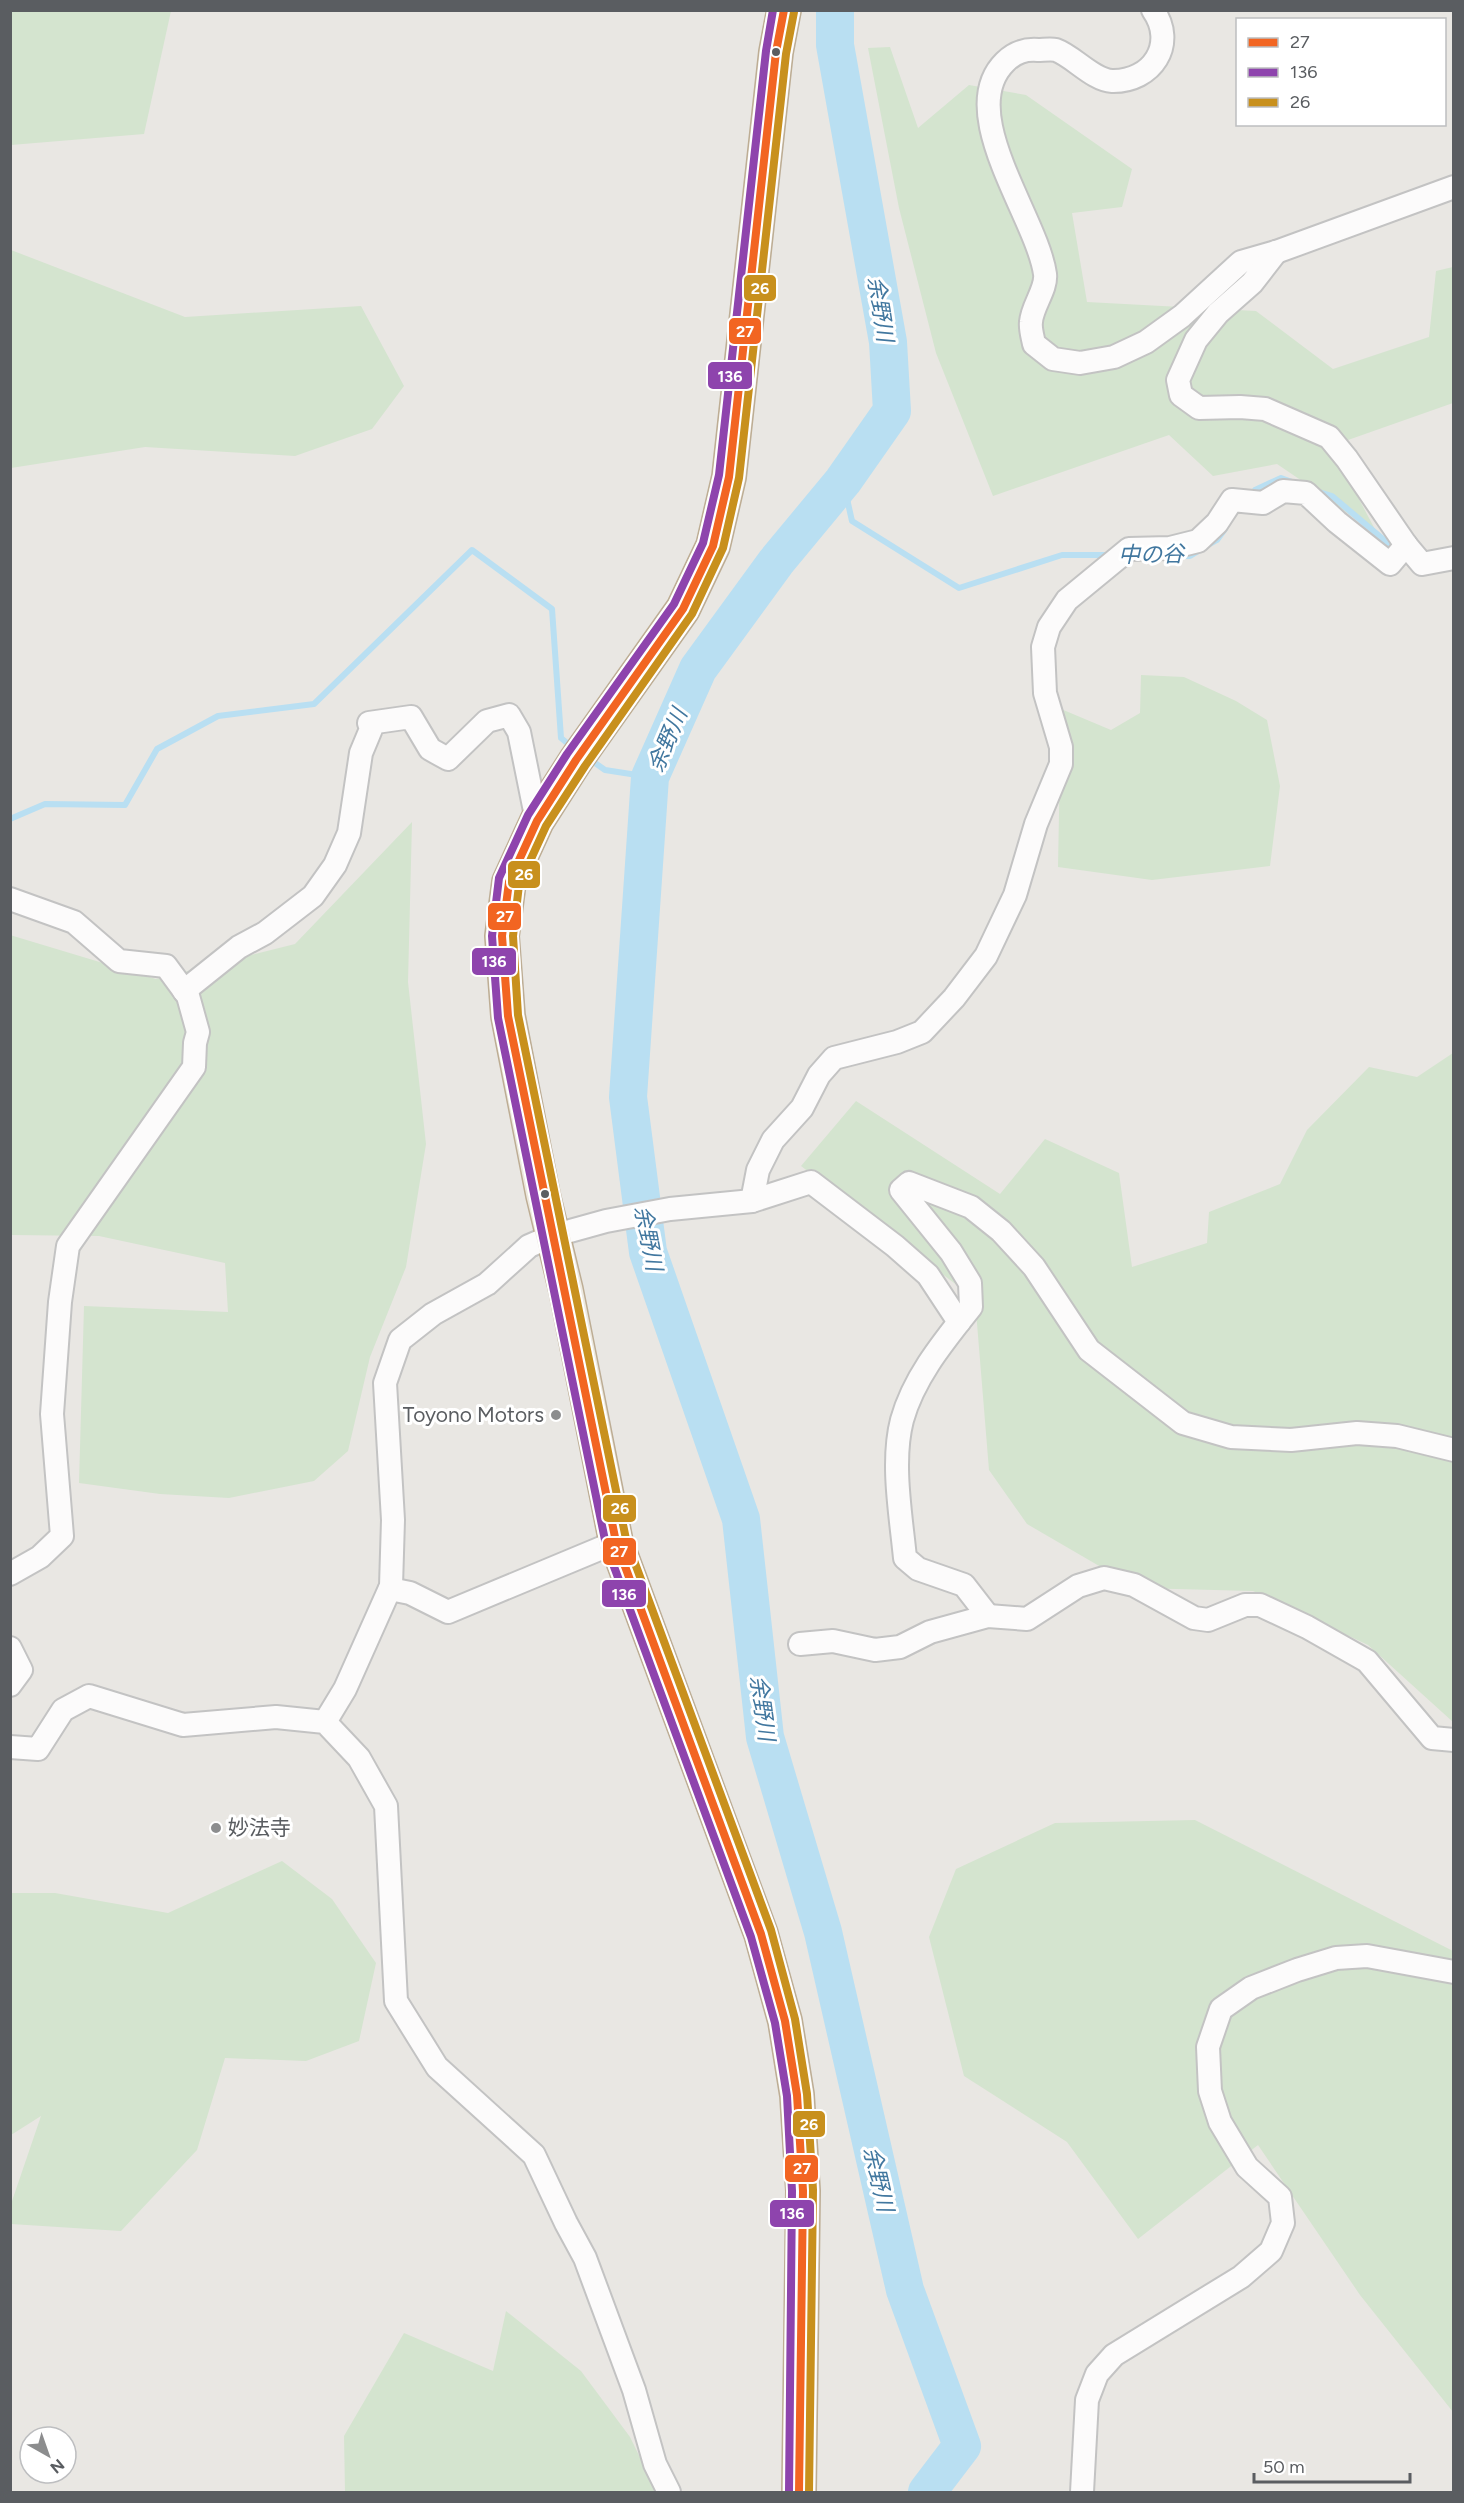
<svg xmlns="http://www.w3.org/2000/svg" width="1464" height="2503" font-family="Figtree,'Noto Sans JP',sans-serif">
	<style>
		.green { fill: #d4e4cf }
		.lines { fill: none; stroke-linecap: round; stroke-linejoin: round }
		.stream { stroke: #b9dff2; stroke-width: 6 }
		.river { stroke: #b9dff2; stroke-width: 38 }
		.minor-casing { stroke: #c3c3c3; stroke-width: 26 }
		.highway-casing { stroke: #bdad94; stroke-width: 36 }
		.minor { stroke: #fcfbfb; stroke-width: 22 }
		.highway { stroke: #ede9e0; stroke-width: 33 }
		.bus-1-casing { stroke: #fff; stroke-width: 12 }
		.bus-2-casing { stroke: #fff; stroke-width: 12 }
		.bus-3-casing { stroke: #fff; stroke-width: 12 }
		.bus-1 { stroke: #f26522; stroke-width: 8 }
		.bus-2 { stroke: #8e44ad; stroke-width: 8 }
		.bus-3 { stroke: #c8901d; stroke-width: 8 }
		.bus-dot { fill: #5a5d61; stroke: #fff; stroke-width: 2 }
		.poi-dot { fill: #8c8d8e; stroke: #fff; stroke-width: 2 }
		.labels { text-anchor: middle; stroke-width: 6; stroke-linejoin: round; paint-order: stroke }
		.poi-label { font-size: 21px; fill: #5a5d61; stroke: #fff; text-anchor: end }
		.water-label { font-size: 22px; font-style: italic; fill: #41779f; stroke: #fff }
		.line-badge { stroke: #fff; stroke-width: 2 }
		.badge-label { font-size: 16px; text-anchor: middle; font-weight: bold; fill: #fff }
	</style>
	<rect width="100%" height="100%" fill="#e9e7e3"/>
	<g class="green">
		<path d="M 11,10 L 171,11 L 144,134 L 11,145 Z"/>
		<path d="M 890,47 L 918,128 L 969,85 L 1026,95 L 1132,169 L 1122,207 L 1072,213 L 1087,302 L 1256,311 L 1333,369 L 1429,337 L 1436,271 L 1453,267 L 1453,403 L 1331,446 L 1379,537 L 1330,500 L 1277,464 L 1213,476 L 1169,435 L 993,496 L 936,353 L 899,208 L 868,48 Z"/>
		<path d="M 11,250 L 185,317 L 361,306 L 404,386 L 372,429 L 295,456 L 145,447 L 11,468 Z"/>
		<path d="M 1141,675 L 1184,677 L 1236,701 L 1267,720 L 1280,786 L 1270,866 L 1152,880 L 1058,867 L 1061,709 L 1111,730 L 1140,713 Z"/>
		<path d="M 412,822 L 408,982 L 426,1144 L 406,1267 L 370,1357 L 348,1451 L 314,1481 L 229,1498 L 160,1494 L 79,1483 L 84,1306 L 228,1312 L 225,1263 L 99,1236 L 11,1235 L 10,935 L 156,979 L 295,944 Z"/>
		<path d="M 1453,1053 L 1453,1722 L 1368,1645 L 1253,1591 L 1137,1588 L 1027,1524 L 989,1470 L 975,1299 L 801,1166 L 856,1101 L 1000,1194 L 1045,1139 L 1119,1173 L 1132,1267 L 1207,1243 L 1209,1212 L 1280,1184 L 1307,1130 L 1369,1067 L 1417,1077 Z"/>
		<path d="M 1195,1820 L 1453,1951 L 1453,2412 L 1360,2295 L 1258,2145 L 1138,2239 L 1067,2142 L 964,2076 L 929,1937 L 956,1869 L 1055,1823 Z"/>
		<path d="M 282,1861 L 332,1899 L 376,1963 L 359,2041 L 306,2061 L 225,2058 L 197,2150 L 121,2231 L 11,2224 L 11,2204 L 41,2116 L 11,2135 L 11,1893 L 55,1893 L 168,1913 Z"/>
		<path d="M 506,2311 L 581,2371 L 630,2437 L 657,2492 L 345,2492 L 344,2436 L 404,2333 L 493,2371 Z"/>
	</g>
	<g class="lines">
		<g class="stream">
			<path d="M 843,481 L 852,521 L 959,588 L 1062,555 L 1111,555"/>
			<path d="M 1316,491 L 1332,496 L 1396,550"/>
			<path d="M 1251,495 L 1255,490 L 1281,478 L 1292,482"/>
			<path d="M 1208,545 L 1217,540 L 1225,529"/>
			<path d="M 1178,556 L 1190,556 L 1200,550"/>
			<path d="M 588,758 L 605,770 L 650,777"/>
			<path d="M 10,819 L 45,804 L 125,805 L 157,749 L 218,716 L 314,704 L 472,550 L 552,609 L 561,738 L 572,747"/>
		</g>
		<path class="river" d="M 835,10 L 835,45 L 888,342 L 892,411 L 843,481 L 776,562 L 698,669 L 650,777 L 628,1097 L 648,1252 L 741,1519 L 765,1737 L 823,1932 L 905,2290 L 962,2446 L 927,2492"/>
		<g class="minor-casing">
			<g id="minor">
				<path d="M 1153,10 C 1177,44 1152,82 1112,81 C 1093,80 1073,56 1056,50 C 1051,49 1043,50 1038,50 C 1025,49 1015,52 1005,62 C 954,112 1037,217 1045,274 C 1047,289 1032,306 1031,322 C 1030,329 1033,338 1034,344 L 1053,359 L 1080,363 L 1114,357 L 1146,342 L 1182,316 L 1241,262 L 1276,252 L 1454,187"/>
				<path d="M 1276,252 L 1252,283 L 1218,313 L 1196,340 L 1178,380 L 1181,395 L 1199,408 L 1240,407 L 1265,409 L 1329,437 L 1347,459 L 1406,545 L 1422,564 L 1454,558"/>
				<path d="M 10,899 L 74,922 L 119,961 L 166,966 L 188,996 L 198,1032 L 195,1043 L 194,1067 L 68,1246 L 60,1302 L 52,1414 L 62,1536 L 40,1557 L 10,1574"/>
				<path d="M 184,991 L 239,947 L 265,933 L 313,896 L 335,865 L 349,833 L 361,753 L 371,729 L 369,723 L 411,717 L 430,749 L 448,759 L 487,721 L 509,715 L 519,732 L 537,821"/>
				<path d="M 752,1201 L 758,1170 L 773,1140 L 802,1108 L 819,1075 L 834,1058 L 897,1042 L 922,1032 L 954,998 L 986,956 L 1015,895 L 1036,824 L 1061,764 L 1061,747 L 1045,693 L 1043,647 L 1049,627 L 1067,600 L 1129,549 L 1170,548 L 1198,541 L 1217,523 L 1232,500 L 1263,503 L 1283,491 L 1306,493 L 1337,522 L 1390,564 L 1406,545"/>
				<path d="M 390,1589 L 410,1593 L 448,1612 L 616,1542"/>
				<path d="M 988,1616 L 964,1585 L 918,1569 L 905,1558 C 901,1516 891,1462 902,1420 C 914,1377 944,1341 971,1307 L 970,1283 L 951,1252 L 901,1190 L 909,1183 L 971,1207 L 1001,1231 L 1034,1267 L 1089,1350 L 1183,1423 L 1231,1437 L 1291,1440 L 1357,1433 L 1397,1436 L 1454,1450"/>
				<path d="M 800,1644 L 833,1641 L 875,1650 L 900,1647 L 930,1632 L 988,1616 L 1027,1619 L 1078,1586 L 1104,1578 L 1134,1585 L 1194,1618 L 1208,1620 L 1245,1605 L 1260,1605 L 1307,1627 L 1367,1661 L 1432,1738 L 1454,1740"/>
				<path d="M 10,1648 L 21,1670 L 10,1685"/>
				<path d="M 325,1722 L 345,1689 L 391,1586 L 393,1520 L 385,1383 L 400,1340 L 433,1314 L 487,1284 L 529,1246 L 552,1236 L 606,1221 L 670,1209 L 752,1201 L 811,1182 L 895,1246 L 928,1275 L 959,1322"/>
				<path d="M 10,1747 L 38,1749 L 63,1710 L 89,1696 L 183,1725 L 276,1717 L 325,1722 L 359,1758 L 386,1806 L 396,2001 L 437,2067 L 534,2155 L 566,2223 L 585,2258 L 634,2390 L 655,2464 L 669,2492"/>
				<path d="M 1082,2492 L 1087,2400 L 1097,2374 L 1114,2355 L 1241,2277 L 1271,2251 L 1283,2223 L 1280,2197 L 1247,2167 L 1220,2122 L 1210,2091 L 1208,2047 L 1221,2009 L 1251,1988 L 1297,1970 L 1336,1958 L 1367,1956 L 1454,1972"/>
			</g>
		</g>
		<g class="highway-casing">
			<path id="highway" d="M 784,10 L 776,52 L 729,477 L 713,546 L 683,609 L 576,760 L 537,821 L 509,882 L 502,936 L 508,1016 L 543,1195 L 566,1290 L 616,1542 L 761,1934 L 785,2021 L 797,2095 L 803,2191 L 799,2492"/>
		</g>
		<use href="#minor" class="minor"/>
		<use href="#highway" class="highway"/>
		<g class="bus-1-casing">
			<path id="bus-1" d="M 784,10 L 776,52 L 729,477 L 713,546 L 683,609 L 576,760 L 537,821 L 509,882 L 502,936 L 508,1016 L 616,1542 L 761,1934 L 785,2021 L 797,2095 L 803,2191 L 799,2492"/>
		</g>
		<g class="bus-2-casing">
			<path id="bus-2" d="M 773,10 L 766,51 L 719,475 L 703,543 L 674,604 L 567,754 L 528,815 L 499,878 L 492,936 L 498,1018 L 606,1545 L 751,1937 L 775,2023 L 787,2096 L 792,2191 L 789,2492"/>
		</g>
		<g class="bus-3-casing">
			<path id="bus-3" d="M 794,12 L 786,54 L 739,478 L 723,548 L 692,614 L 585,766 L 546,826 L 519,885 L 513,936 L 518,1015 L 626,1539 L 771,1930 L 795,2019 L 807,2094 L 813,2190 L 809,2492"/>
		</g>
		<use href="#bus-1" class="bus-1"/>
		<use href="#bus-2" class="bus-2"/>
		<use href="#bus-3" class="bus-3"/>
	</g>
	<g class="bus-dot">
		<circle cx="776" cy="52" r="5"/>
		<circle cx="545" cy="1194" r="5"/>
	</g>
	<g class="poi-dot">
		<circle cx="556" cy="1415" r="6"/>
		<circle cx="216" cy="1828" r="6"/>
	</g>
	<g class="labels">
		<g class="poi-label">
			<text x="544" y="1422">Toyono Motors</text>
			<text x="228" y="1835" text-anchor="start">妙法寺</text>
		</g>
		<g class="water-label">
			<text transform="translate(881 309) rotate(81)" y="8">余野川</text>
			<text transform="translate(1151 554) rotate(-1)" y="8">中の谷</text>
			<text transform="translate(667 740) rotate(-67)" y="8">余野川</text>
			<text transform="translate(649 1238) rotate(79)" y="8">余野川</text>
			<text transform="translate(763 1708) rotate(82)" y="8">余野川</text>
			<text transform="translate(879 2179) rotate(77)" y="8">余野川</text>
		</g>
	</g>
	<g class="line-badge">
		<rect x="743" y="274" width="34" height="28" rx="6" fill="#c8901d"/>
		<rect x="728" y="317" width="34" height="28" rx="6" fill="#f26522"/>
		<rect x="707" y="361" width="46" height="29" rx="6" fill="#8e44ad"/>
		<rect x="507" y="860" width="34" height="29" rx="6" fill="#c8901d"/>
		<rect x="487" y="902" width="35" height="29" rx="6" fill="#f26522"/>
		<rect x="471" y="947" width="46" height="29" rx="6" fill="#8e44ad"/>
		<rect x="602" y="1494" width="35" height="29" rx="6" fill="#c8901d"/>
		<rect x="602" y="1537" width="35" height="29" rx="6" fill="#f26522"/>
		<rect x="601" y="1579" width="46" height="29" rx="6" fill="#8e44ad"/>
		<rect x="792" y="2110" width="34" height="28" rx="6" fill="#c8901d"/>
		<rect x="784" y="2154" width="35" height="29" rx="6" fill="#f26522"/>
		<rect x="769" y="2199" width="46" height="29" rx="6" fill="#8e44ad"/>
	</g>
	<g class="badge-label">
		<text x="760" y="294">26</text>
		<text x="745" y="337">27</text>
		<text x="730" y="382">136</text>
		<text x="524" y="880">26</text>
		<text x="505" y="922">27</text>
		<text x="494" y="967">136</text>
		<text x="620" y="1514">26</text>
		<text x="619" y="1557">27</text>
		<text x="624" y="1600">136</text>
		<text x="809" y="2130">26</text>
		<text x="802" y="2174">27</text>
		<text x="792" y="2219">136</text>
	</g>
	<rect width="1464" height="2503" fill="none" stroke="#5a5d61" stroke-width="24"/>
	<rect x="1236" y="18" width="210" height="108" fill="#ffffff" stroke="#bdbec0" stroke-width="1.5"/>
	<rect x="1248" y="38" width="30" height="9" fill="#f26522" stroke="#bdbec0" stroke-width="1.5"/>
	<text x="1290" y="48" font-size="18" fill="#5a5d61">27</text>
	<rect x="1248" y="68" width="30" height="9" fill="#8e44ad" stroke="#bdbec0" stroke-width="1.5"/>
	<text x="1290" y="78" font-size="18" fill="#5a5d61">136</text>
	<rect x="1248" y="98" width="30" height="9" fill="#c8901d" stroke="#bdbec0" stroke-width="1.5"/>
	<text x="1290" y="108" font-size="18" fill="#5a5d61">26</text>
	<g transform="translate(48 2455) rotate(140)"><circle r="28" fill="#ffffff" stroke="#bdbec0" stroke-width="1.5"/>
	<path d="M0-4.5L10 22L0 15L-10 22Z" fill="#8c8d8e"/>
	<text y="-9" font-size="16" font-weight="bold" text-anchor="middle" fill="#5a5d61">N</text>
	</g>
	<path d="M1254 2473v9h156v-9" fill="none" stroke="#5a5d61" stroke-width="3"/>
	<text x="1263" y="2473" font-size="18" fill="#5a5d61" stroke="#ffffff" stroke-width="4.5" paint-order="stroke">50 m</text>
</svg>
